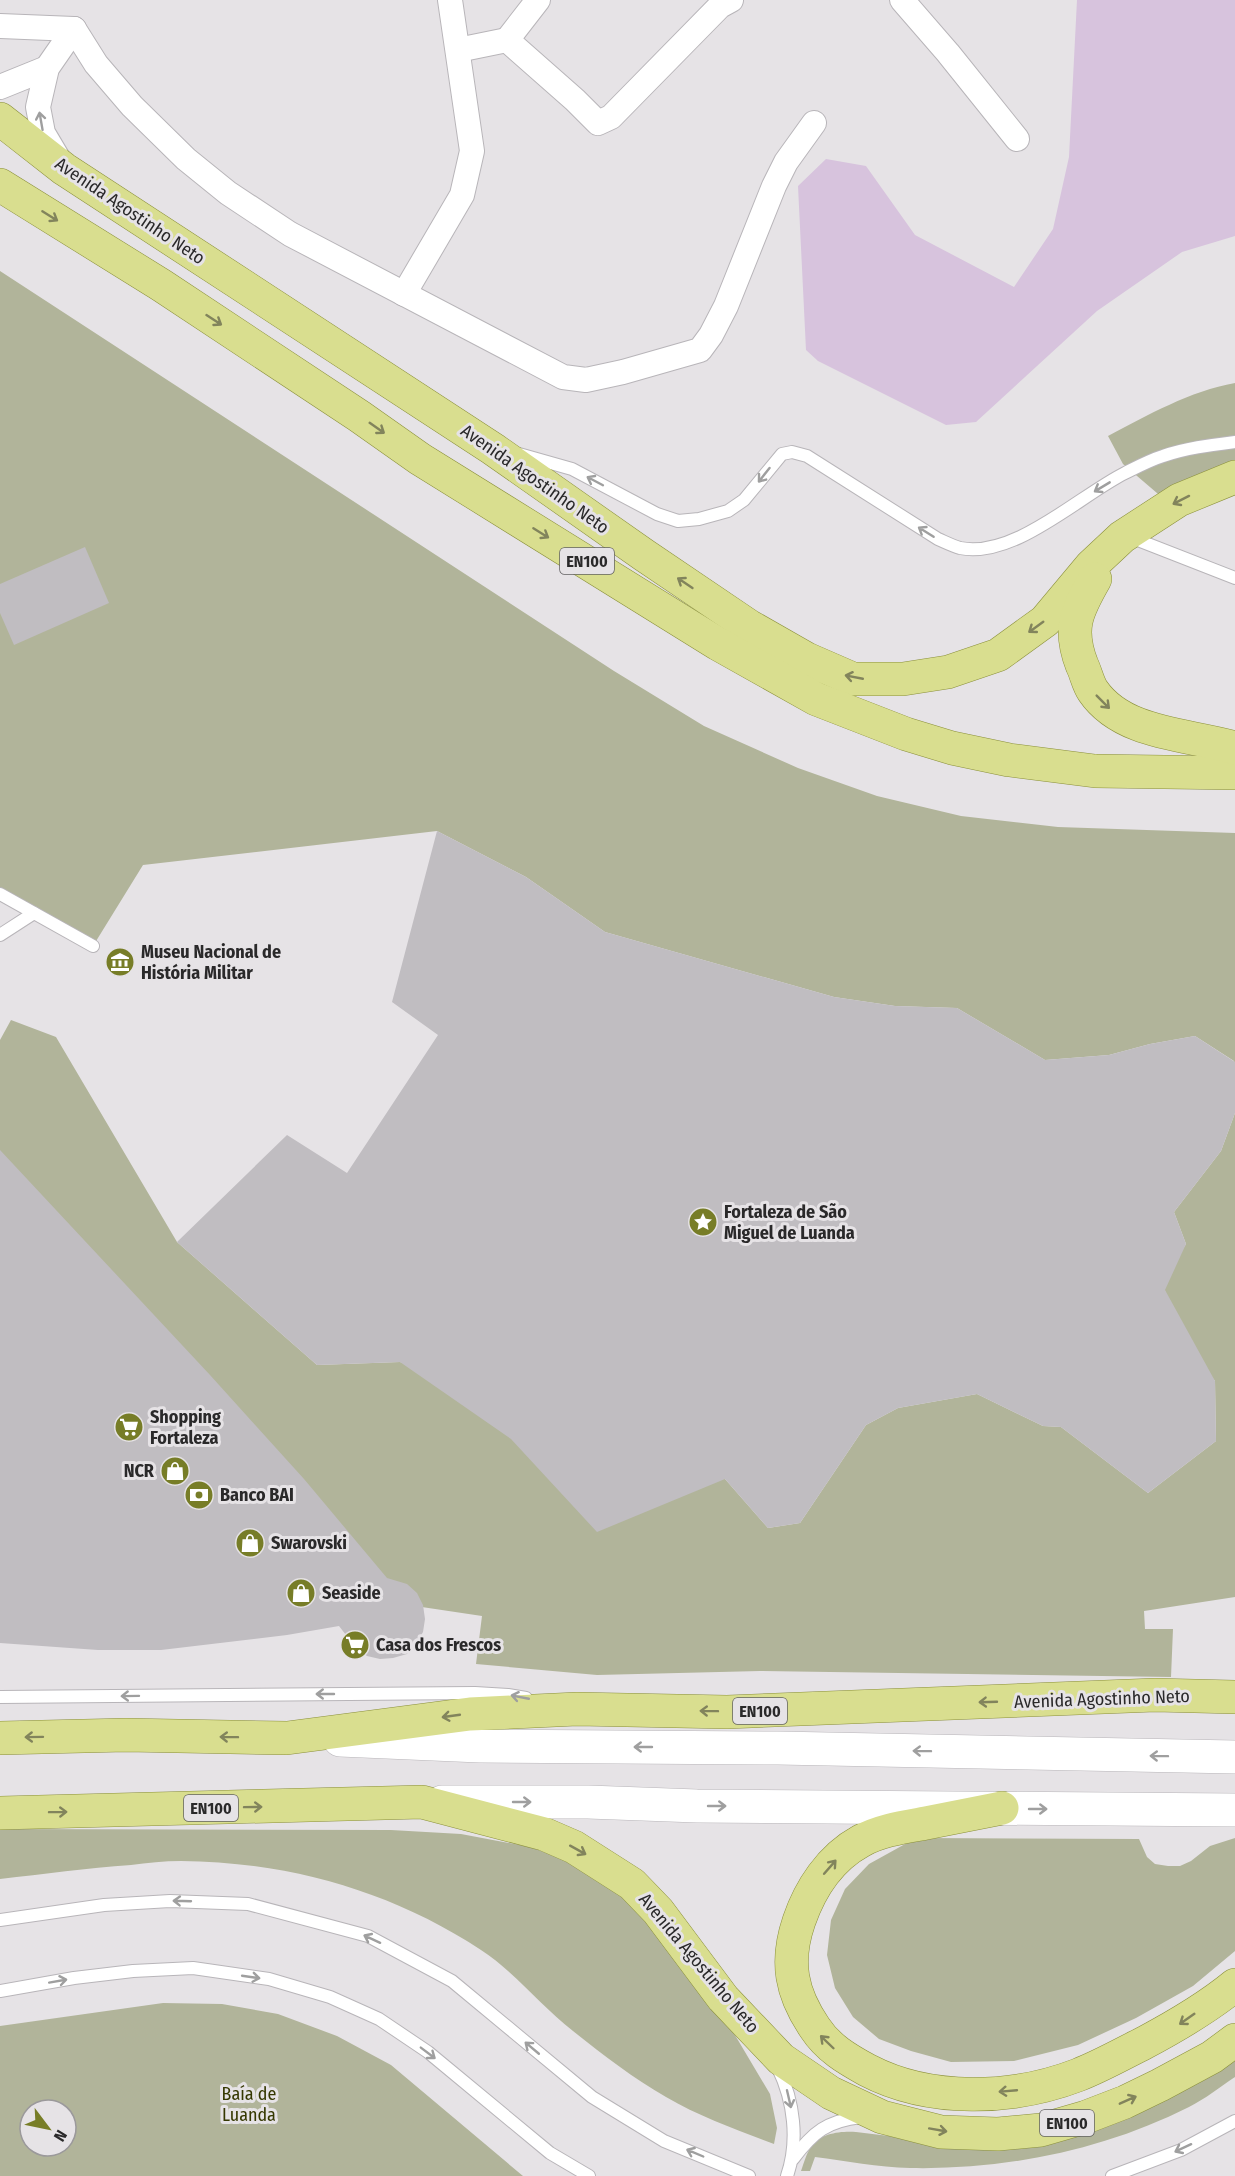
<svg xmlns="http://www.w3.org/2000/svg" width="1235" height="2176" font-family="'Fira Sans Condensed',sans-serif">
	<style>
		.green { fill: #b1b49a; fill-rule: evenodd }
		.water { fill: #d7c3dd }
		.building { fill: #c0bdc1 }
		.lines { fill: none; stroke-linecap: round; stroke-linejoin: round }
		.lane-casing { stroke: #b8b5b9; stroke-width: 14 }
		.street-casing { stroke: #b8b5b9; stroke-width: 26 }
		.secondary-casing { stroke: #b8b5b9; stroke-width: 34 }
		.primary-casing { stroke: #8b903c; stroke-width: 34 }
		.lane { stroke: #fff; stroke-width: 12 }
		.street { stroke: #fff; stroke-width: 24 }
		.secondary { stroke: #fff; stroke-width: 33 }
		.primary { stroke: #d9de8f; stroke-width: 33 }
		.oneway { stroke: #9f9f9f }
		.oneway2 { stroke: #82845c }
		.labels { text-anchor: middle; stroke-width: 6; stroke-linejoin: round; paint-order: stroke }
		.shield { fill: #e6e3e6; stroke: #626162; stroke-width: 1.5 }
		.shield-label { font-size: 16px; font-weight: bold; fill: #2a292a }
		.street-label { font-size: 18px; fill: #2a292a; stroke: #e6e3e6 }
		.poi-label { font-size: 18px; font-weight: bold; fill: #2a292a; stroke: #e6e3e6; text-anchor: start }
		.park-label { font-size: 18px; fill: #353801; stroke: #e6e3e6 }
	</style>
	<rect width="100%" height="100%" fill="#e6e3e6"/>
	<g class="green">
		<path d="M 0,271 L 614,671 L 704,726 L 798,768 L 877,796 L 961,816 L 1058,827 L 1235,833 L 1235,1065 L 1234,1061 L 1195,1036 L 1150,1044 L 1109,1055 L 1045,1060 L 957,1008 L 895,1006 L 834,997 L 605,932 L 526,877 L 437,831 L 143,865 L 93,946 L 0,894 Z"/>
		<path d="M 1235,383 L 1235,477 L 1171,505 L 1123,464 L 1108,436 C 1148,415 1190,391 1235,383 Z"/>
		<path d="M 11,1020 L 56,1037 L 177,1242 L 317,1365 L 400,1362 L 725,1479 L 768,1528 L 800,1523 L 866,1425 L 898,1408 L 977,1394 L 1043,1426 L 1061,1427 L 1148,1493 L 1216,1441 L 1215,1381 L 1172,1327 L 1163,1280 L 1186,1244 L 1174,1212 L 1221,1151 L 1235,1113 L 1235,1597 L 1144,1611 L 1145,1629 L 1173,1629 L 1171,1677 L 760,1671 L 597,1675 L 476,1664 L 482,1616 L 395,1603 L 0,1222 L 0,1040 Z"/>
		<path d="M 0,1829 L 391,1830 L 461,1834 L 530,1847 L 567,1860 L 630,1895 L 729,2025 L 770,2094 L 777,2128 L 774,2144 C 738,2130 700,2117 666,2097 C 633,2078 603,2055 573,2031 C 541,2006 516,1973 481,1950 C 391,1891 289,1862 181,1861 C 164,1861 147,1863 131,1865 C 87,1868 44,1874 0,1879 Z"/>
		<path d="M 916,1838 L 1139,1839 L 1147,1857 L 1155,1864 L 1168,1866 L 1180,1866 L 1191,1861 L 1210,1846 L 1235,1838 L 1235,1951 L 1193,1986 L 1136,2018 L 1078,2045 L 1014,2061 L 951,2062 L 911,2051 L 879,2039 L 853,2017 L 835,1988 L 827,1955 L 831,1920 L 845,1889 L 869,1864 Z"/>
		<path d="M 163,2003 L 222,2004 L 278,2014 L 337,2036 L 391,2065 L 523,2176 L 0,2176 L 0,2026 ZM 30,2110 L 66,2110 L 66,2146 L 30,2146 Z"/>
		<path d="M 1235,2057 L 1235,2077 C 1220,2087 1205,2099 1189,2107 C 1104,2150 1005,2170 910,2168 C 878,2167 846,2161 815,2157 L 810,2171 L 801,2171 C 804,2163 806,2154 811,2147 C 820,2133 841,2131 856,2132 L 963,2145 Z"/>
	</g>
	<path class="water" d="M 1077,0 L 1235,0 L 1235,236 L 1182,252 L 1097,311 L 976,422 L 946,425 L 818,361 L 806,350 L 798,186 L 826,159 L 866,166 L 915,235 L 1014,287 L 1053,229 L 1069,157 Z"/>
	<g class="building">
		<path d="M 85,547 L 109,603 L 14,645 L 0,613 L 0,584 Z"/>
		<path d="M 437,831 L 526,877 L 605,932 L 834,997 L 895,1006 L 957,1008 L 1045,1060 L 1109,1055 L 1150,1044 L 1195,1036 L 1235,1062 L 1235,1113 L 1221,1151 L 1174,1212 L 1186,1244 L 1165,1290 L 1215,1381 L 1216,1441 L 1148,1493 L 1061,1427 L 1043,1426 L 977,1394 L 898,1408 L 866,1425 L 800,1523 L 768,1528 L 725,1479 L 597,1532 L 511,1439 L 400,1362 L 317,1365 L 177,1242 L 287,1135 L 347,1173 L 438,1035 L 392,1002 Z"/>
		<path d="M 0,1150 L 210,1375 L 304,1479 L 387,1578 L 407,1584 L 417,1593 L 423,1605 L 425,1619 L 423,1632 L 416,1644 L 407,1654 L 393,1658 L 380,1659 L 367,1656 L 356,1648 L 339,1626 L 287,1635 L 161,1650 L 98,1650 L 0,1643 Z"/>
	</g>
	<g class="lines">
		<g class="lane-casing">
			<g id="lane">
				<path d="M 519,454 L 572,469 L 657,514 L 678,521 L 699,519 L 728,511 L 744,500 L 782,454 L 792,452 L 807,456 L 938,539 C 945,542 953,546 960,548 C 1014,559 1079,496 1125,473 C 1137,467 1150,460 1163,456 C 1186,448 1211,445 1235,442"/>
				<path d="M 1130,537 L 1235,578"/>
				<path d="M 0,894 L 93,946"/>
				<path d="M 0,935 L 34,913"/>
				<path d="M 0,1697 L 475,1693 L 508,1695 L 526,1698"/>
				<path d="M 0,1920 L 104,1905 L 170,1901 L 248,1904 L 368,1936 L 452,1981 L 592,2097 L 664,2141 L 749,2176"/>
				<path d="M 0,1991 L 74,1978 L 133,1971 L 193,1968 L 269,1979 L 330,1997 L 379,2019 L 428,2052 L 550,2153 L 589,2176"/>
				<path d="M 778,2068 C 794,2101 799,2141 787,2176"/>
				<path d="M 793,2159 C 813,2132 827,2121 861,2117"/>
				<path d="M 1112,2176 L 1181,2150 L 1235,2121"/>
			</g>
		</g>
		<g class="street-casing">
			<g id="street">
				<path d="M 538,0 L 507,40 L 575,100 L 598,123 L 611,117 L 720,6 L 731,0"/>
				<path d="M 902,0 L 948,53 L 1017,139"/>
				<path d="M 0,26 L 74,29"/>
				<path d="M 74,29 L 96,64 L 132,106 L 186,159 L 228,193 L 290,234 L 563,377 L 586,380 L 623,372 L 700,350 L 711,335 L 726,306 L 774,186 L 786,162 L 814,123"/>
				<path d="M 458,50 L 507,40"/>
				<path d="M 0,87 L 47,68"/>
				<path d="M 59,160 L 43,133 L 38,107 L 47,68 L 74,29"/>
				<path d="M 404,294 L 462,195 L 472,151 L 450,0"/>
			</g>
		</g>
		<g class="secondary-casing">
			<g id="secondary">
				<path d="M 340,1740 L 480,1746 L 778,1748 L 1235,1757"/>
				<path d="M 442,1802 L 588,1802 L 697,1806 L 1235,1810"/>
			</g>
		</g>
		<g class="primary-casing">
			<g id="primary">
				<path d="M 0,119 L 64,169 L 493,449 L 644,555 L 749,626 L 807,659 L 853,679 L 903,679 L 948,672 L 998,655 L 1045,621 L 1091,566 L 1122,537 L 1179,500 L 1235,477"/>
				<path d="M 0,185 L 161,285 L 359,416 L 420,459 L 718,644 L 816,699 L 906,734 L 952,748 L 1009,760 L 1095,771 L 1235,773"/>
				<path d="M 1095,579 C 1076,612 1068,629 1082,665 C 1086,673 1088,684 1093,691 C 1123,735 1189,734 1235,748"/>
				<path d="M 0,1738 L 126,1735 L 287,1738 L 470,1714 L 577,1709 L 727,1712 L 1155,1695 L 1235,1697"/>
				<path d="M 1002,1808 C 977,1813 951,1818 926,1823 C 904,1827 881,1830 861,1841 C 830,1858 810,1889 799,1921 C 785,1962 791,1993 815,2028 C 828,2048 847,2059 867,2070 C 930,2103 1013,2100 1078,2075 C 1101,2066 1122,2054 1144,2043 C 1176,2026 1207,2008 1235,1985"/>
				<path d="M 0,1813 L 422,1802 L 544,1834 L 574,1847 L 632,1884 L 658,1911 L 723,1998 L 781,2059 L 831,2093 L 882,2117 L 941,2132 L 998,2134 L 1041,2130 L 1086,2117 L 1125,2102 L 1160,2085 L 1212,2057 L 1235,2040"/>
			</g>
		</g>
		<use href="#lane" class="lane"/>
		<use href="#street" class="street"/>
		<use href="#secondary" class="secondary"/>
		<use href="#primary" class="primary"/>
	</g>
	<defs><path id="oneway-shaft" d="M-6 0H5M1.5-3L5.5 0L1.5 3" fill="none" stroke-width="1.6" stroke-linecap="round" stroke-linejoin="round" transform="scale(1.5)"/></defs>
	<g class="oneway">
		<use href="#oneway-shaft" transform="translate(41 121) rotate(-100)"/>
		<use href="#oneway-shaft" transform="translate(764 475) rotate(128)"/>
		<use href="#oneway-shaft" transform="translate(595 481) rotate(-152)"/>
		<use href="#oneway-shaft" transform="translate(1102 487) rotate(149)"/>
		<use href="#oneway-shaft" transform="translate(926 532) rotate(-148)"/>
		<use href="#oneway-shaft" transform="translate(325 1694) rotate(180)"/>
		<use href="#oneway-shaft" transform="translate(130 1696) rotate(179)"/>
		<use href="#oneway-shaft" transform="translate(520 1697) rotate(-169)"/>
		<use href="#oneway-shaft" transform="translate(643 1747) rotate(-180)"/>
		<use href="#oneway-shaft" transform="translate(922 1751) rotate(-179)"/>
		<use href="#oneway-shaft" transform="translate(1159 1756) rotate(-179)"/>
		<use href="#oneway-shaft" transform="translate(522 1802)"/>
		<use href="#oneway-shaft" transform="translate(717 1806)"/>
		<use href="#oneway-shaft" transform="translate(1038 1809)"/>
		<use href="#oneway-shaft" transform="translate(182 1901) rotate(-178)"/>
		<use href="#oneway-shaft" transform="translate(372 1939) rotate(-155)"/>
		<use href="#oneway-shaft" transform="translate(251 1977) rotate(8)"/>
		<use href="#oneway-shaft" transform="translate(58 1981) rotate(-10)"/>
		<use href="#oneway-shaft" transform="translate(532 2048) rotate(-140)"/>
		<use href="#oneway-shaft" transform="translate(428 2053) rotate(37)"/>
		<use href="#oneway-shaft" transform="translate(789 2099) rotate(77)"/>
		<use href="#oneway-shaft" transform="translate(1183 2148) rotate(155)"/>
		<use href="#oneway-shaft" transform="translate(695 2153) rotate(-157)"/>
	</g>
	<g class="oneway2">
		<use href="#oneway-shaft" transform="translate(50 216) rotate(32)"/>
		<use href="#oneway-shaft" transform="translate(214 320) rotate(33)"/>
		<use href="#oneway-shaft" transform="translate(377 428) rotate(35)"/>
		<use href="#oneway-shaft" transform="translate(1181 500) rotate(153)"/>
		<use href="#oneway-shaft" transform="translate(541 533) rotate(32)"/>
		<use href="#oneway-shaft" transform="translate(685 583) rotate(-146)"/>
		<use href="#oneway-shaft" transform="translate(1036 627) rotate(144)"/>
		<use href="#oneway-shaft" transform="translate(854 677) rotate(-169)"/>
		<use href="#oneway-shaft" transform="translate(1103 702) rotate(45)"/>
		<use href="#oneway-shaft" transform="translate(988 1702) rotate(178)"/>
		<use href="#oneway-shaft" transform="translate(709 1711) rotate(-179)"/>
		<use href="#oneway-shaft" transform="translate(451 1716) rotate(172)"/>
		<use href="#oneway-shaft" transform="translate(34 1737) rotate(179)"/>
		<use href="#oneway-shaft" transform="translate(229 1737) rotate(-179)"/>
		<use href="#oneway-shaft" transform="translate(253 1807) rotate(-1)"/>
		<use href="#oneway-shaft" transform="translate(58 1812) rotate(-1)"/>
		<use href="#oneway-shaft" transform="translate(578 1850) rotate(29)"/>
		<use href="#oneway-shaft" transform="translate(830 1867) rotate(-49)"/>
		<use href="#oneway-shaft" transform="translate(1187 2019) rotate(145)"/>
		<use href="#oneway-shaft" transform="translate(827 2042) rotate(-136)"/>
		<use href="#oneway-shaft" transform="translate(1008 2091) rotate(175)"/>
		<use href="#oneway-shaft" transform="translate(1128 2100) rotate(-24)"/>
		<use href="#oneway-shaft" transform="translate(938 2130) rotate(10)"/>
	</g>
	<defs>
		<g id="museum-disc" transform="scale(1.5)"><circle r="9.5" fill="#777d27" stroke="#e6e3e6"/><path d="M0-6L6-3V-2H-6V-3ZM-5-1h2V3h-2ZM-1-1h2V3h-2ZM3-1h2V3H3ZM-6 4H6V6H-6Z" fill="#fff"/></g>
		<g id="sight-disc" transform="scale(1.5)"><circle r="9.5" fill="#777d27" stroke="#e6e3e6"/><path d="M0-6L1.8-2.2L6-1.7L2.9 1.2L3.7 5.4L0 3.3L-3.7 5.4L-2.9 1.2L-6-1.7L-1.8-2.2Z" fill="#fff"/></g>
		<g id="supermarket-disc" transform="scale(1.5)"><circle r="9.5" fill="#777d27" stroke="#e6e3e6"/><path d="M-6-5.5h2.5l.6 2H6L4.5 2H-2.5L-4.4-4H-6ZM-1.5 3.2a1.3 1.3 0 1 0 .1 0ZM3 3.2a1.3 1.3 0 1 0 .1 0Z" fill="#fff"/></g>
		<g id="shop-disc" transform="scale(1.5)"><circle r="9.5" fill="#777d27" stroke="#e6e3e6"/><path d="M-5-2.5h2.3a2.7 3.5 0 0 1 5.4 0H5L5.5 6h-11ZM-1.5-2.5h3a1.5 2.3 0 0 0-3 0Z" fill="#fff"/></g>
		<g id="bank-disc" transform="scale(1.5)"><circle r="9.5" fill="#777d27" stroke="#e6e3e6"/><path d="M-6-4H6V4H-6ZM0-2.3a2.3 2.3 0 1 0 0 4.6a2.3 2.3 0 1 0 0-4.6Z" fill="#fff"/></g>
	</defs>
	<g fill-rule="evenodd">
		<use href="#museum-disc" x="120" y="962"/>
		<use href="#sight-disc" x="703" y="1222"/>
		<use href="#supermarket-disc" x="129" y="1427"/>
		<use href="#shop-disc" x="175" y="1471"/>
		<use href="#bank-disc" x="199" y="1495"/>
		<use href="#shop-disc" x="250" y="1543"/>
		<use href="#shop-disc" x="301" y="1593"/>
		<use href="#supermarket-disc" x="355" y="1645"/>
	</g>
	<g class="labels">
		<g class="shield">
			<rect x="560" y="548" width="54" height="26" rx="4.5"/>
			<rect x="733" y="1698" width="54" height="26" rx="4.5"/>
			<rect x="184" y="1795" width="54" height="26" rx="4.5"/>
			<rect x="1040" y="2110" width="54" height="26" rx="4.5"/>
		</g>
		<g class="shield-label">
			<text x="587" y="567">EN100</text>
			<text x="760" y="1717">EN100</text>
			<text x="211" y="1814">EN100</text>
			<text x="1067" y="2129">EN100</text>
		</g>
		<g class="street-label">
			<text transform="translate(130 211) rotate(34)" y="6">Avenida Agostinho Neto</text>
			<text transform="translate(535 479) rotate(35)" y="6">Avenida Agostinho Neto</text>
			<text transform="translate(1102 1699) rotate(-2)" y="6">Avenida Agostinho Neto</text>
			<text transform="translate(699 1963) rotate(50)" y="6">Avenida Agostinho Neto</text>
		</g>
		<g class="poi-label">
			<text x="141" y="958">Museu Nacional de<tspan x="141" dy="21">História Militar</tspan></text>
			<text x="724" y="1218">Fortaleza de São<tspan x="724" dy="21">Miguel de Luanda</tspan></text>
			<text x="150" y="1423">Shopping<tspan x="150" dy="21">Fortaleza</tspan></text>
			<text x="154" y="1477" text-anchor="end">NCR</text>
			<text x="220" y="1501">Banco BAI</text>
			<text x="271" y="1549">Swarovski</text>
			<text x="322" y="1599">Seaside</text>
			<text x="376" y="1651">Casa dos Frescos</text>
		</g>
		<g class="park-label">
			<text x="249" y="2100">Baía de<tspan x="249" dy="21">Luanda</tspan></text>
		</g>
	</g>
	<g transform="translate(48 2128) rotate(122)"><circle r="28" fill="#e6e3e6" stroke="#9b999b" stroke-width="1.5"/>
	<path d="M0-4.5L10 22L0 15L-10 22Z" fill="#777d27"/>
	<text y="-9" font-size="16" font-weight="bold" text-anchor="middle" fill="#2a292a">N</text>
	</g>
</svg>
